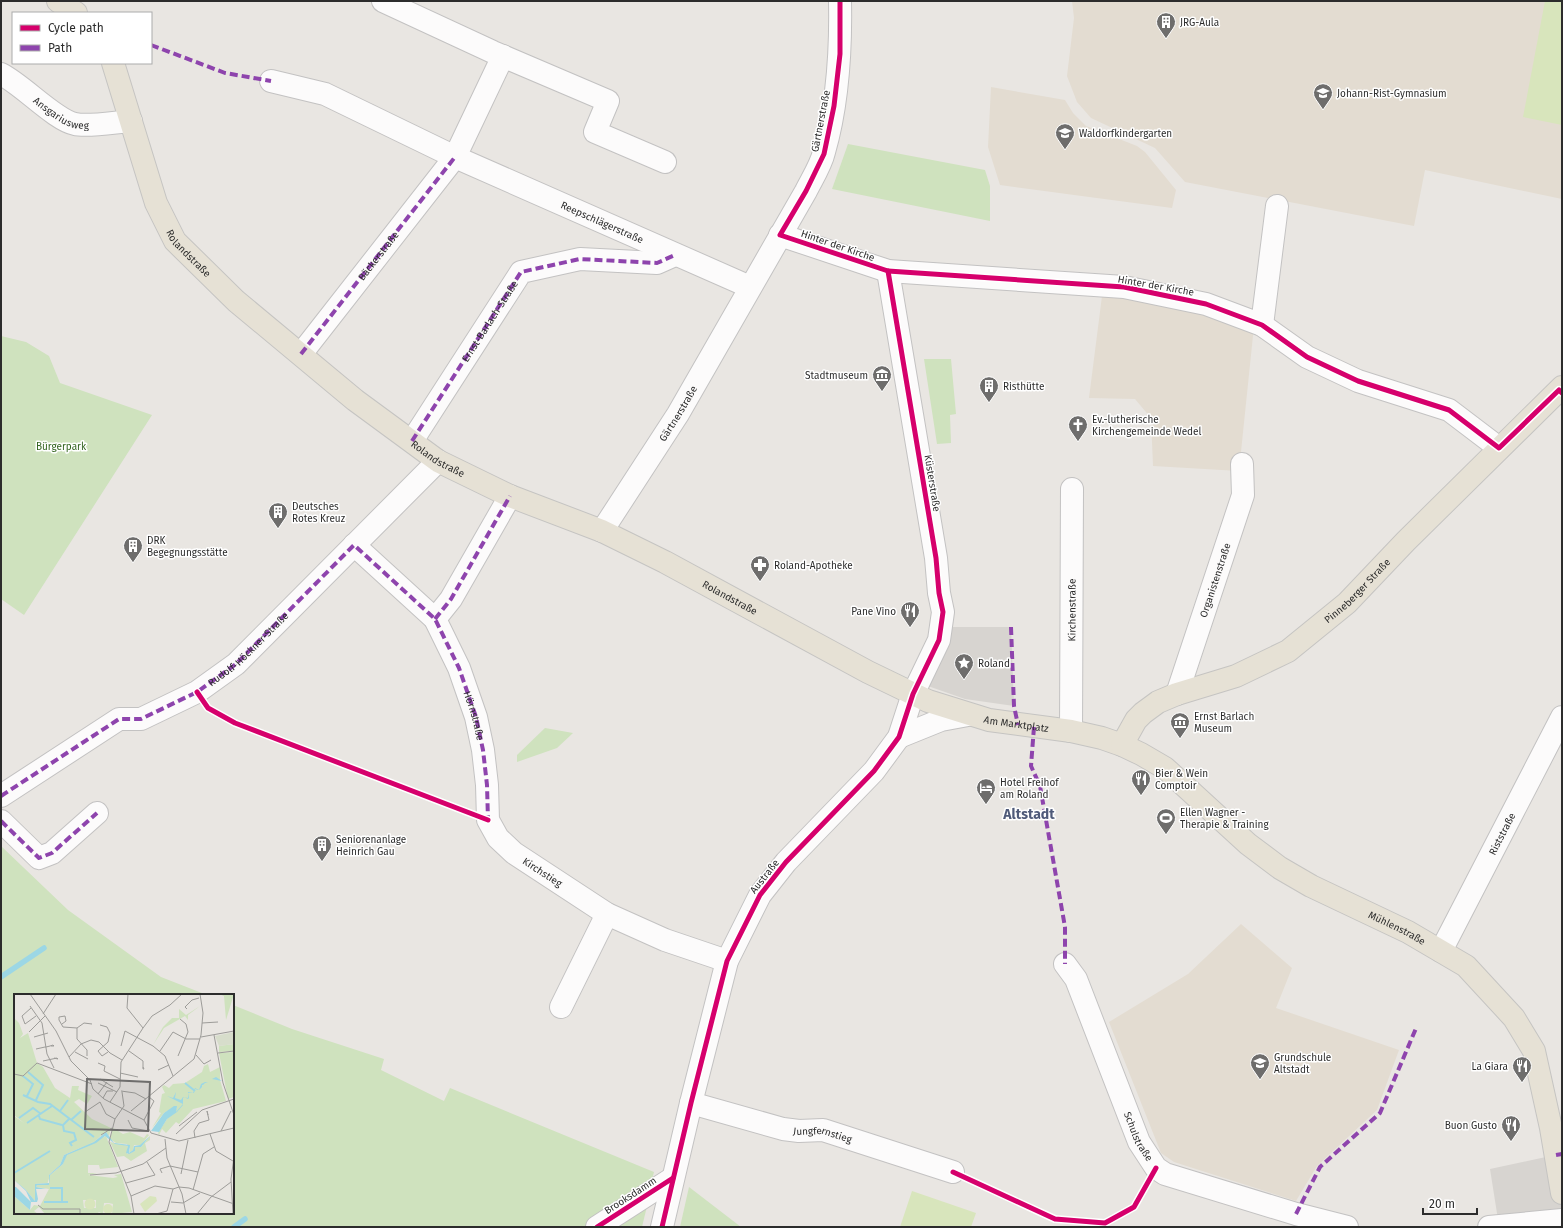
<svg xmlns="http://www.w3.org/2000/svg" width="1563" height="1228" font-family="'Fira Sans',sans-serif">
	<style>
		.education { fill: #e3dcd1 }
		.green { fill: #cfe2be }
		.pitch { fill: #d8e5bc }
		.plaza { fill: #d7d4d0 }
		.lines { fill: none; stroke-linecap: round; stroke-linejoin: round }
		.stream { stroke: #9cd7e5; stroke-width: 5.5 }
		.minor-casing { stroke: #c3c2c2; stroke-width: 24 }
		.major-casing { stroke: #c5c4c2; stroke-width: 24 }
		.minor { stroke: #fcfbfb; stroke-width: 22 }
		.major { stroke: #e6e1d5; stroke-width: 22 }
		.quiet { stroke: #8e44ad; stroke-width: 4; stroke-dasharray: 8 4; stroke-linecap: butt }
		.cycleway-casing { stroke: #fff; stroke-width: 8 }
		.cycleway { stroke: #d6006c; stroke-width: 5 }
		.labels { text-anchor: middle; stroke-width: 3; stroke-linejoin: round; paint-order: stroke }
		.poi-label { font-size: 10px; fill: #2c2c2c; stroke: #fff; text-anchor: start }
		.street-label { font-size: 10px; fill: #2c2c2c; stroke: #fff }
		.park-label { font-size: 10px; fill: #336420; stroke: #fff }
		.district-label { font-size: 14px; font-weight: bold; fill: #4f5a79; stroke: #fff }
		.inset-river { fill: none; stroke: #9cd7e5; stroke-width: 2 }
		.inset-road { fill: none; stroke: #9d9c99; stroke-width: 1 }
		.view { fill: #6e6d6c; fill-opacity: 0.15; stroke: #6e6d6c; stroke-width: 2 }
		.inset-edge { fill: none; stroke: #2c2c2c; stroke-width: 2 }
	</style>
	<rect width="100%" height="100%" fill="#e9e6e2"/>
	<g class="education">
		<path d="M 1072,1 L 1562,1 L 1562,199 L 1425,170 L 1414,226 L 1185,182 L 1155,148 L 1091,118 L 1077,102 L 1067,76 L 1074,18 Z"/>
		<path d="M 991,87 L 1065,100 L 1073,113 L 1086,126 L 1137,146 L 1145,152 L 1176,190 L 1172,208 L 1000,185 L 988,147 Z"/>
		<path d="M 1121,295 L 1254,326 L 1239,471 L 1153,466 L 1151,418 L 1135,399 L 1089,398 L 1102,296 Z"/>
		<path d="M 1241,924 L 1292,968 L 1276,1008 L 1399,1050 L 1377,1110 L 1317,1166 L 1296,1201 L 1174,1162 L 1161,1153 L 1109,1022 L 1188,974 Z"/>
	</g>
	<g class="green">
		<path d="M 848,144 L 985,170 L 990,186 L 990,221 L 832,189 Z"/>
		<path d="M 1,336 L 26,342 L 49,356 L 60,383 L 152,415 L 24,615 L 1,599 Z"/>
		<path d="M 924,359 L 951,359 L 956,414 L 950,415 L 951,443 L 937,444 Z"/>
		<path d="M 545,728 L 573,733 L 557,748 L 517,762 L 517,755 Z"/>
		<path d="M 1,846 L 68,910 L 161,977 L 207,995 L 15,995 L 15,1213 L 233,1213 L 233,1005 L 292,1029 L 384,1059 L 381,1070 L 444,1101 L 450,1088 L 654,1172 L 650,1187 L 586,1227 L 1,1227 Z"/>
		<path d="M 689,1187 L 741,1227 L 680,1227 Z"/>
		<path d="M 648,1202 L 642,1227 L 610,1227 Z"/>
	</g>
	<g class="pitch">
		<path d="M 1545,1 L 1562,1 L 1562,125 L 1523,117 Z"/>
		<path d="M 912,1191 L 976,1213 L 971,1227 L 900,1227 Z"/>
	</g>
	<g class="plaza">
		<path d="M 951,627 L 1011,627 L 1014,706 L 965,699 L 925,685 Z"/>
		<path d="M 1562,1125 L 1562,1220 L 1499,1226 L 1490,1169 L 1555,1155 L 1551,1128 Z"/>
	</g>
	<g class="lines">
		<g class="stream">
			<path d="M 1,977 L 44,948"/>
			<path d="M 234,1227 L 245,1219"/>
		</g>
		<g class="minor-casing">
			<g id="minor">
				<path d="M 383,1 L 493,52 L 608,101 L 595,132 L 665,162"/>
				<path id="s1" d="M 1,74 C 23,85 55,120 75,124 C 88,127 116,122 131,121"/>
				<path id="s2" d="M 271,81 L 325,94 L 455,157 L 750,287"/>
				<path d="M 780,235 L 888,271 L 1124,287 L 1206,304 L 1262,325 L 1307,357 L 1358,381 L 1449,410 L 1499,448"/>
				<path d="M 1262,325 L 1277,206"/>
				<path id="s3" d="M 301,354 L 455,157 L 503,56"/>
				<path id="s4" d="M 412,441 L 521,272 L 580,259 L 657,263 L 675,255"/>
				<path id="s5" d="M 602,531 L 678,414 L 806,191 C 812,179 821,165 824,152 C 838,103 841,51 840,1"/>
				<path id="s6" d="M 354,545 L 435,619 L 459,668 L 476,717 L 483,750 L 487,785 L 488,820 L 498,838 L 514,853 L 607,914 L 665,940 L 727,961"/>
				<path d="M 435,619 L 451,599 L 510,496"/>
				<path id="s7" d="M 1177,694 L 1243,495 L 1242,464"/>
				<path id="s8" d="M 1071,731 L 1072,489"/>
				<path d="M 899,737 L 941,720 L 968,715"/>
				<path id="s9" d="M 1,796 L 119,719 L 141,719 L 197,692 L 236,664 L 438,461"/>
				<path d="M 1,821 L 39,858 L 52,853 L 97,813"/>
				<path id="s10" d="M 1441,951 L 1562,717"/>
				<path id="s11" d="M 1065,964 L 1076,979 L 1139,1142 L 1156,1168 L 1165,1174 L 1296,1214 L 1347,1227"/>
				<path d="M 561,1007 L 607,914"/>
				<path id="s12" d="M 691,1103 L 783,1129 L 799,1131 L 823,1130 L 953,1172"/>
				<path d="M 597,1227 L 673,1178"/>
				<path d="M 662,1227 L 691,1103 L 727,961 L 760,895 L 786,862 L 874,771 L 899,737 L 913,694 L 939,640 L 943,612 L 939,593 L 936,558 L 888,271"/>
				<path d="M 1489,1227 L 1562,1220"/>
			</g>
		</g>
		<g class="major-casing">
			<g id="major">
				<path d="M 58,1 L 76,13"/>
				<path id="s13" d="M 113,63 L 156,203 L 175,241 L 236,301 L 355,400 L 438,461 L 510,496 L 602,531 L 665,562 L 868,672 L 928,701 L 989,720 L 1071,731 L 1102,738 L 1122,745 L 1141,754 L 1165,768 L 1248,844 L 1280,868 L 1311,886 L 1408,932 L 1466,966 L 1514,1018 L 1534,1051 L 1551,1128 L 1562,1193"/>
				<path id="s14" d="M 1122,745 L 1136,720 L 1143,713 L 1158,702 L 1177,694 L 1236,676 L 1288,651 L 1347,603 L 1406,541 L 1562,387"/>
			</g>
		</g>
		<use href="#minor" class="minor"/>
		<use href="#major" class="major"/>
		<g class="quiet">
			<path d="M 151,45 L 225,73 L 271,81"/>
			<path d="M 301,354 L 455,157"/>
			<path d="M 412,441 L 521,272 L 580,259 L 657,263 L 675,255"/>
			<path d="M 435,619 L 451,599 L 510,496"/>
			<path d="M 1011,627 L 1014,706 L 1018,725"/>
			<path d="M 1034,727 L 1031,766 L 1040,786 L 1065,927 L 1065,964"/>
			<path id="s15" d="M 1,796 L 119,719 L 141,719 L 197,692 L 236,664 L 354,545 L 435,619 L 459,668 L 476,717 L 483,750 L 487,785 L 488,820 L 485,819"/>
			<path d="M 1,821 L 39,858 L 52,853 L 97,813"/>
			<path d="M 1556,1155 L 1562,1154"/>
			<path d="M 1296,1214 L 1320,1167 L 1380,1113 L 1417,1026"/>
		</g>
		<g class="cycleway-casing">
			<g id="cycleway">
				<path d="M 840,1 L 840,54 L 834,106 L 824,154 L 806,191 L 780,235 L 888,271 L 1124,287 L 1206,304 L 1262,325 L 1307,357 L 1358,381 L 1449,410 L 1499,448 L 1559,390 L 1562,393"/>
				<path d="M 197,692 L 208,708 L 235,723 L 488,820"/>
				<path d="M 953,1172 L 1055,1219 L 1105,1223 L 1134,1207 L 1156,1168"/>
				<path d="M 597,1227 L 673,1178"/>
				<path d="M 662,1227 L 691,1103 L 727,961 L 760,895 L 786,862 L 874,771 L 899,737 L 913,694 L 939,640 L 943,612 L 939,593 L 936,558 L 888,271"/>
			</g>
		</g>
		<use href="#cycleway" class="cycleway"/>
	</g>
	<defs>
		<g id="building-pin" transform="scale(1)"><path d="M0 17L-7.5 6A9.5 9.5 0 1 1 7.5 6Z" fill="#6e6d6c" stroke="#fff"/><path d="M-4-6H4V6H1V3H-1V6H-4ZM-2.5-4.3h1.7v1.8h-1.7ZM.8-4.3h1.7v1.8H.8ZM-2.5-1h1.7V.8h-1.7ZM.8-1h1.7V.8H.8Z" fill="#fff"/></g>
		<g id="school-pin" transform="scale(1)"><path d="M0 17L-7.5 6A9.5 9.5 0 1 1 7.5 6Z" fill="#6e6d6c" stroke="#fff"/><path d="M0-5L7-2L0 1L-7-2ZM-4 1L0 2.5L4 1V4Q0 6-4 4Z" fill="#fff"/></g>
		<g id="museum-pin" transform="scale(1)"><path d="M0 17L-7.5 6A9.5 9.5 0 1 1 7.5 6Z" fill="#6e6d6c" stroke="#fff"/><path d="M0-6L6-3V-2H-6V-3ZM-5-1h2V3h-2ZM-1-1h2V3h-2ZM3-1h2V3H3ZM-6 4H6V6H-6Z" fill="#fff"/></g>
		<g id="church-pin" transform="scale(1)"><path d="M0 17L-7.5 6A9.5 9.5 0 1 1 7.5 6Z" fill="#6e6d6c" stroke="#fff"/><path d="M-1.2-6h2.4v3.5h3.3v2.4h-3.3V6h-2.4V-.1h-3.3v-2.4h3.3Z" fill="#fff"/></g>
		<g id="pharmacy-pin" transform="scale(1)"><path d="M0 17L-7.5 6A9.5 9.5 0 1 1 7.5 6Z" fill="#6e6d6c" stroke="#fff"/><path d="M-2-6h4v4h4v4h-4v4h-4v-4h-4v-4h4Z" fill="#fff"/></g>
		<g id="restaurant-pin" transform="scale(1)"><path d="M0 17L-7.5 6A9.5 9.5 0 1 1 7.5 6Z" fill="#6e6d6c" stroke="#fff"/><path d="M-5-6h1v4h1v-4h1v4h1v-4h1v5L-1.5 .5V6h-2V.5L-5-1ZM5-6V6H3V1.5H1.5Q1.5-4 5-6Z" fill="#fff"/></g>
		<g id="sight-pin" transform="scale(1)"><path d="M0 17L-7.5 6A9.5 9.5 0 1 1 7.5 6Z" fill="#6e6d6c" stroke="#fff"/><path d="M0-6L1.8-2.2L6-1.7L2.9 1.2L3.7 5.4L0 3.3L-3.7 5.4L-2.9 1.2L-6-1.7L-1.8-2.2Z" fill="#fff"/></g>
		<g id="hotel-pin" transform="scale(1)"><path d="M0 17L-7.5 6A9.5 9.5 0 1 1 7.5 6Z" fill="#6e6d6c" stroke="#fff"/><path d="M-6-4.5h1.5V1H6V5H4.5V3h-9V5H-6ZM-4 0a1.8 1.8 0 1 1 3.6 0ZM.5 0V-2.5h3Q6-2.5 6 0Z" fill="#fff"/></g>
		<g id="stadium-pin" transform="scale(1)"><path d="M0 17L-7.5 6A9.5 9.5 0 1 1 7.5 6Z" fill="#6e6d6c" stroke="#fff"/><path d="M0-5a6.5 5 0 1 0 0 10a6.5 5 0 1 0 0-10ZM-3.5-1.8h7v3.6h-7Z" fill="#fff"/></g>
	</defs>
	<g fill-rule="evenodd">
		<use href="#building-pin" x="1166" y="22"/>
		<use href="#school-pin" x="1323" y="93"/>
		<use href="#school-pin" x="1065" y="133"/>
		<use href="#museum-pin" x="882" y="375"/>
		<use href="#building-pin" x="989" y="386"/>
		<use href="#church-pin" x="1078" y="425"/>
		<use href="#building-pin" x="278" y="512"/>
		<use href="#building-pin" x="133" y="546"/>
		<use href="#pharmacy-pin" x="760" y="565"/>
		<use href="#restaurant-pin" x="910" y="611"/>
		<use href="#sight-pin" x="964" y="663"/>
		<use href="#museum-pin" x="1180" y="722"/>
		<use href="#restaurant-pin" x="1141" y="779"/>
		<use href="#hotel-pin" x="986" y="788"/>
		<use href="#stadium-pin" x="1166" y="818"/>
		<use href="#building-pin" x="322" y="845"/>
		<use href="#school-pin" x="1260" y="1063"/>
		<use href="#restaurant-pin" x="1522" y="1066"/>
		<use href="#restaurant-pin" x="1511" y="1125"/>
	</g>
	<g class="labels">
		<g class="poi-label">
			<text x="1180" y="26">JRG-Aula</text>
			<text x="1337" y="97">Johann-Rist-Gymnasium</text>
			<text x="1079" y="137">Waldorfkindergarten</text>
			<text x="868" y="379" text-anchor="end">Stadtmuseum</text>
			<text x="1003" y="390">Risthütte</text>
			<text x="1092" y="423">Ev.-lutherische<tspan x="1092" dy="12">Kirchengemeinde Wedel</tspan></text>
			<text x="292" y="510">Deutsches<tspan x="292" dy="12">Rotes Kreuz</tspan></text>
			<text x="147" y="544">DRK<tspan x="147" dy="12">Begegnungsstätte</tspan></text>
			<text x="774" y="569">Roland-Apotheke</text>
			<text x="896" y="615" text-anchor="end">Pane Vino</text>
			<text x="978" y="667">Roland</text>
			<text x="1194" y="720">Ernst Barlach<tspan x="1194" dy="12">Museum</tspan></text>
			<text x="1155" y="777">Bier &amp; Wein<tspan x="1155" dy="12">Comptoir</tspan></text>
			<text x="1000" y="786">Hotel Freihof<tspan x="1000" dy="12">am Roland</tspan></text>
			<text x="1180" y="816">Ellen Wagner -<tspan x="1180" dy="12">Therapie &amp; Training</tspan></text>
			<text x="336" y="843">Seniorenanlage<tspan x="336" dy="12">Heinrich Gau</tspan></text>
			<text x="1274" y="1061">Grundschule<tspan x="1274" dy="12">Altstadt</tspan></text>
			<text x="1508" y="1070" text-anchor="end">La Giara</text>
			<text x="1497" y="1129" text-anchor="end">Buon Gusto</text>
		</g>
		<g class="street-label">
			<text dy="4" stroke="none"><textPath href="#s1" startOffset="73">Ansgariusweg</textPath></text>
			<text transform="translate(820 121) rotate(-79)" y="4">Gärtnerstraße</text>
			<text dy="4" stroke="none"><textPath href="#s2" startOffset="361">Reepschlägerstraße</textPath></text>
			<text transform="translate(838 245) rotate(19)" y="4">Hinter der Kirche</text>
			<text dy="4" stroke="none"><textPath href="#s13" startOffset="207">Rolandstraße</textPath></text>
			<text dy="4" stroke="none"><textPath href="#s3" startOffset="125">Bäckerstraße</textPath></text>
			<text transform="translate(1156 285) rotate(10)" y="4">Hinter der Kirche</text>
			<text dy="4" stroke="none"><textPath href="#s4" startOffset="143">Ernst-Barlach-Straße</textPath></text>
			<text dy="4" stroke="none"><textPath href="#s5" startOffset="140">Gärtnerstraße</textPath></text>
			<text dy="4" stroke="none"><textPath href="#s13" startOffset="531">Rolandstraße</textPath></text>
			<text transform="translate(933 483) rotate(81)" y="4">Küsterstraße</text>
			<text dy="4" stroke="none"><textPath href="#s7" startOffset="120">Organistenstraße</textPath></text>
			<text dy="4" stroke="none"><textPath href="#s14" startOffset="289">Pinneberger Straße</textPath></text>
			<text dy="4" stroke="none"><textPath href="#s13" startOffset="855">Rolandstraße</textPath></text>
			<text dy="4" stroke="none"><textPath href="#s8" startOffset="121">Kirchenstraße</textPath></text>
			<text dy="4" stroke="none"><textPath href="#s9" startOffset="292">Rudolf-Höckner-Straße</textPath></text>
			<text dy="4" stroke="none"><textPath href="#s15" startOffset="655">Hörnstraße</textPath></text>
			<text dy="4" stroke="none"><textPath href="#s13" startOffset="1170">Am Marktplatz</textPath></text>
			<text dy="4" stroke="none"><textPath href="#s10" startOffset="132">Riststraße</textPath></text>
			<text dy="4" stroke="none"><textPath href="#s6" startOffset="397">Kirchstieg</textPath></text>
			<text transform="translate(764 876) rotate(-52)" y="4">Austraße</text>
			<text dy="4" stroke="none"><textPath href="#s13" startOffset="1611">Mühlenstraße</textPath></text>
			<text dy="4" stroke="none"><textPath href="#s12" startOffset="136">Jungfernstieg</textPath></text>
			<text dy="4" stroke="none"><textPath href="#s11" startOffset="188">Schulstraße</textPath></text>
			<text transform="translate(630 1195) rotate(-33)" y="4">Brooksdamm</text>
		</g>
		<g class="park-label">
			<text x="61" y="450">Bürgerpark</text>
		</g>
		<g class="district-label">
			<text x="1029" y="819">Altstadt</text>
		</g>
	</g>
	<g transform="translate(14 994)">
		<rect width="220" height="220" fill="#e9e6e2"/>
		<path d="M 205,0 L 220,0 L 212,26 L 210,2 ZM 186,12 L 174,21 L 174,26 L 171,22 L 150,34 L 139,51 L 149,33 L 158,24 L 165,24 L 165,15 L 172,21 ZM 0,24 L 5,29 L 9,40 L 6,44 L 14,39 L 23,69 L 29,73 L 41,94 L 56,104 L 58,92 L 65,92 L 64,96 L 78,102 L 73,110 L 65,105 L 60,108 L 78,125 L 97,134 L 95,142 L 91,138 L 80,148 L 50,161 L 46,171 L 35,181 L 35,189 L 21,190 L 21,207 L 11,195 L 0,186 L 0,122 L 10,129 L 0,121 ZM 220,50 L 220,57 L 205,58 L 205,52 ZM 220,58 L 220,103 L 214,105 L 205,59 ZM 194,70 L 196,78 L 206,73 L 206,86 L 212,107 L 179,115 L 165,130 L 162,128 L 152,139 L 148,135 L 145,141 L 144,139 L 155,122 L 152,120 L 163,114 L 160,113 L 150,119 L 138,134 L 147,119 L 145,118 L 148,100 L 151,99 L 148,93 L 150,91 L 155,94 L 159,90 L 171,89 L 188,78 L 190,72 ZM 99,134 L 109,140 L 116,138 L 130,144 L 133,140 L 135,141 L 127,151 L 120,151 L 119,156 L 115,159 L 116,155 L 113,150 L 102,149 L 96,145 ZM 92,142 L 104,173 L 86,175 L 85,171 L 74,171 L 74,179 L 83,179 L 74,181 L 99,184 L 104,183 L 100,181 L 107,180 L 118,218 L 98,220 L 99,210 L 95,209 L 90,209 L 89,220 L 85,218 L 83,220 L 31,220 L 25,213 L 20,217 L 24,220 L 0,220 L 0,202 L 16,216 L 20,211 L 26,212 L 35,195 L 22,193 L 23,190 L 33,191 L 36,181 L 49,170 L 52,161 ZM 82,206 L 82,214 L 70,214 L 69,206 ZM 136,142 L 136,146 L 131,149 L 133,157 L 117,167 L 110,162 L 103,163 L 96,148 L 114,152 L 113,160 L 121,157 L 121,153 L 127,153 Z" fill="#cfe2be" fill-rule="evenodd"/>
		<path d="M 220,38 L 220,50 L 205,52 L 201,42 Z" fill="#d7ddcb"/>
		<path d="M 136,202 L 142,203 L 143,207 L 131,218 L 126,210 ZM70.5 210a5.5 5.5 0 1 1 11 0a5.5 5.5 0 1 1-11 0ZM89 215a5 5 0 1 1 10 0a5 5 0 1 1-10 0Z" fill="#d8e5bc"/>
		<path d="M 202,83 L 208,87 L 198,85 L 194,89 L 191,89 L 189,91 L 188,91 L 188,93 L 185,96 L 184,96 L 181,95 L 180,99 L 174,99 L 175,104 L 174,105 L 170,103 L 169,104 L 169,111 L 163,118 L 153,125 L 145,138 L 137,137 L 150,119 L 160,112 L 163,112 L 162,118 L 169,110 L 153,102 L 159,104 L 162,98 L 161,104 L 167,106 L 169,103 L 174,104 L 174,98 L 179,99 L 181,94 L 185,96 L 187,90 L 191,88 L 194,89 L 198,85 ZM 92,138 L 100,149 L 116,151 L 115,159 L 119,156 L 120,152 L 126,151 L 136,142 L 127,153 L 121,153 L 121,157 L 115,160 L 112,159 L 114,152 L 101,150 L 91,142 L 82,149 L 53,161 L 49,170 L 36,181 L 35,191 L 23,191 L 22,193 L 32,195 L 22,195 L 24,205 L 23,208 L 17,208 L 16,216 L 0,202 L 0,193 L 2,193 L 17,208 L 12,197 L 0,186 L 11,195 L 21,207 L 21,190 L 35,189 L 35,181 L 46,171 L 50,161 L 80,148 Z" fill="#9cd7e5"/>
		<path class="inset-river" d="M 14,78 L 29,91 L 22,106M 9,82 L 19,90 L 13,102M 171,89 L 181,97M 9,101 L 24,108 L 36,110 L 80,143M 46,117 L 54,106M 25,122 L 26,125 L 48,131M 5,124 L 19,114 L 27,120M 55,125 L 49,131 L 50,137 L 60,139 L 62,146 L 56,149 L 58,152M 57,126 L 67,117M 13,129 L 38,112M 0,179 L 36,157M 36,194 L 48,194 L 48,209M 30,208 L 54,208"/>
		<path class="inset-road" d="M 16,0 L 42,37 L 57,67 L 76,86 L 79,95 L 90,105 L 130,126 L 137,139 L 165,147 L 220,134M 114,0 L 113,14 L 129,34M 16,12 L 28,29 L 33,60 L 40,74M 17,14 L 8,22 L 11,30 L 22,22M 173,15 L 171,13 L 178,6 L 185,4M 29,20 L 42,0M 188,29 L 204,28M 48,30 L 52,27 L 51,22 L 45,23 L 45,26 L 49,33 L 63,34M 86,31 L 93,33 L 96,39 L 94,48 L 84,57 L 88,62 L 94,58M 15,38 L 31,22M 200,41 L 209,89 L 220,121M 20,43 L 34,39M 187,43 L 220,37M 107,52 L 111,37 L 139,52 L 151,62 L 159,82M 22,55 L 31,53 L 32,53 L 36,52 L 39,51 L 40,52 L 37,52M 115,57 L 129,67 L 129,75 L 130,75 L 129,73M 146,57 L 159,38 L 172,45 L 186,45M 61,58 L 74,65M 204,59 L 220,57M 182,61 L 190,70 L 197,66M 73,62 L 73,56 L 63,45 L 63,34 L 70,29 L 78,30M 164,62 L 174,38 L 172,30 L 166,25M 55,63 L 67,50 L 77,46 L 85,48 L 96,59 L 108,66M 29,67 L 43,64 L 44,65 L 40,64M 84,69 L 91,72 L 90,77 L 106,85M 144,76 L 155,71M 106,79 L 124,83M 0,80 L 9,82 L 23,69 L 78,90M 86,85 L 99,93M 84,89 L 103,98M 107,97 L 121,99 L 132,105M 108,98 L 110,112 L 101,125 L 95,148 L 117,202 L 120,220M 84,100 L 93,88M 89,104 L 93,97 L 99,97M 86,108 L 92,120 L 101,125M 96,108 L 106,93 L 107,68 L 129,34 L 138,22 L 156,11 L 168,0M 117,117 L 180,65 L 187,41 L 189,19 L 186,0M 71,118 L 86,108M 114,126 L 118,134 L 134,137M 130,126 L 140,107 L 135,103M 165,132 L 183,118M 207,137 L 217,117M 162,140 L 188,116 L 220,105M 196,140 L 202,157 L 219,167M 87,141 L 98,134M 181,144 L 180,137 L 185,129 L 195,126 L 193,117 L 194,121M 151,145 L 153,164 L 168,200 L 172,220M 148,179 L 146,175 L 156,172 L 184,178M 167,180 L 174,146M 76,181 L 102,179 L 129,170 L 152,154M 112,189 L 141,181 L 133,168M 159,195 L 165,193 L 175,194 L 220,210M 179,196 L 189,160 L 200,153M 117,202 L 141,192 L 159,195M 157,208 L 169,209 L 186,199M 24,211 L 29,215 L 66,215 L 66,220M 142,220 L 153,217 L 159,195M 183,220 L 197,203 L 217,188M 219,220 L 217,185 L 220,163"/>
		<path class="view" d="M 73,85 L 136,88 L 134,137 L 71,135 Z"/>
		<rect width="220" height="220" class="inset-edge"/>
	</g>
	<rect width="1563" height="1228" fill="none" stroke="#2c2c2c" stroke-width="4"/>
	<rect x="12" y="12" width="140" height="52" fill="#ffffff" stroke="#ababab"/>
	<rect x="20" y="25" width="20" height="6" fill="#d6006c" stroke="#ababab"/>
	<text x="48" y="32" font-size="12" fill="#2c2c2c">Cycle path</text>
	<rect x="20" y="45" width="20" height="6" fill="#8e44ad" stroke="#ababab"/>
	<text x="48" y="52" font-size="12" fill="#2c2c2c">Path</text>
	<path d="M1423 1208v6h54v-6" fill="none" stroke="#2c2c2c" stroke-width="2"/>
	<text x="1429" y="1208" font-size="12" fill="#2c2c2c" stroke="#ffffff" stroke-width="3" paint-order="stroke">20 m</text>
</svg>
